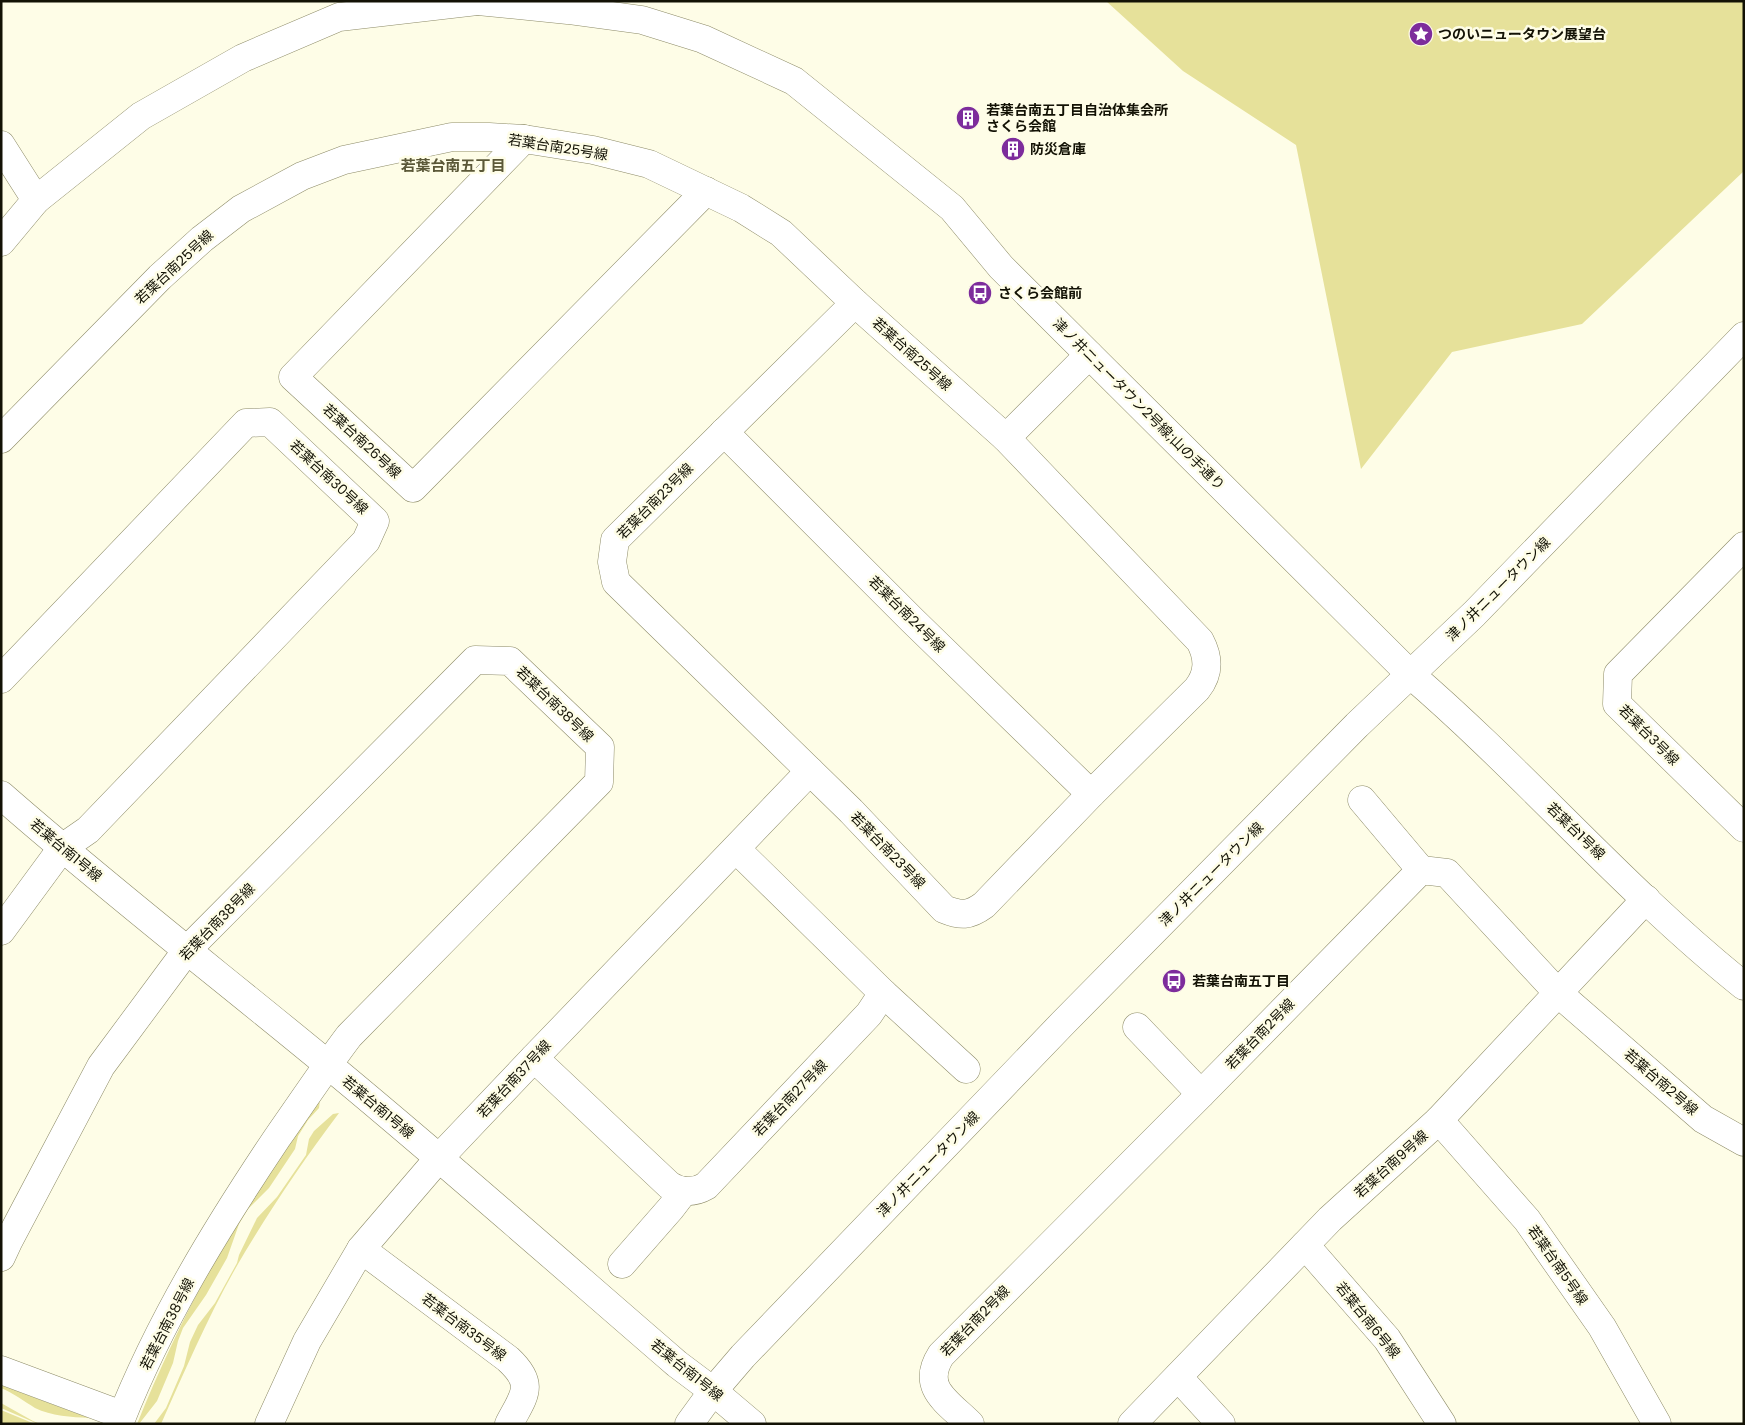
<svg xmlns="http://www.w3.org/2000/svg" width="1745" height="1425" font-family="Poppins,'Noto Sans JP',sans-serif">
	<style>
		.green { fill: #e6e19a }
		.lines { fill: none; stroke-linecap: round; stroke-linejoin: round }
		.minor-casing { stroke: #8d8b68; stroke-width: 29 }
		.tertiary-casing { stroke: #8d8b68; stroke-width: 29 }
		.minor { stroke: #fff; stroke-width: 28 }
		.tertiary { stroke: #fff; stroke-width: 28 }
		.labels { text-anchor: middle; stroke-width: 5; stroke-linejoin: round; paint-order: stroke }
		.poi-label { font-size: 14px; font-weight: bold; fill: #131205; stroke: #fefde7; text-anchor: start }
		.street-label { font-size: 14px; fill: #131205; stroke: #fefde7 }
		.neighbourhood-label { font-size: 15px; font-weight: bold; fill: #5b5838; stroke: #fefde7 }
	</style>
	<rect width="100%" height="100%" fill="#fefde7"/>
	<g class="green">
		<path d="M 1106,1 L 1744,1 L 1744,171 L 1582,324 L 1452,352 L 1361,469 L 1296,145 L 1183,71 Z"/>
		<path d="M 320,1100 L 319,1108 L 308,1120 L 298,1136 L 295,1149 L 269,1188 L 248,1209 L 239,1224 L 227,1258 L 206,1295 L 183,1328 L 178,1341 L 173,1363 L 157,1401 L 139,1424 L 137,1424 C 184,1308 244,1199 320,1100 Z"/>
		<path d="M 339,1113 C 305,1158 274,1204 245,1252 C 212,1307 187,1366 161,1424 L 154,1424 L 166,1408 L 184,1366 L 190,1342 L 198,1325 L 215,1303 L 237,1263 L 239,1255 L 257,1218 L 277,1197 L 306,1155 L 309,1139 L 314,1131 L 333,1114 Z"/>
		<path d="M 1,1385 L 89,1418 C 72,1417 51,1416 35,1408 C 24,1401 13,1393 1,1388 Z"/>
		<path d="M 1,1403 L 33,1421 L 40,1424 L 38,1424 L 1,1408 Z"/>
		<path d="M 1,1410 L 35,1424 L 1,1424 Z"/>
	</g>
	<g class="lines">
		<g class="minor-casing">
			<g id="minor">
				<path d="M 524,139 L 293,377 L 413,488 L 706,191"/>
				<path d="M 1,145 L 36,200"/>
				<path d="M 855,303 L 615,540 L 612,562 L 616,582 L 851,811 L 944,909 C 961,916 969,916 984,905 L 1091,794 L 1197,689 C 1209,674 1209,658 1200,641 L 1006,438"/>
				<path d="M 724,432 L 912,620 L 1091,794"/>
				<path d="M 1,439 L 160,277 L 202,239 L 241,209 L 302,176 L 344,160 L 452,137 L 489,137 L 524,139 L 593,150 L 649,164 L 741,208 L 781,233 L 855,303 L 1006,438 L 1089,355"/>
				<path d="M 1744,546 L 1618,674 L 1617,704 L 1744,828"/>
				<path d="M 1,679 L 246,423 L 270,422 L 375,521 L 366,541 L 88,830 L 62,848 L 1,931"/>
				<path d="M 1,795 C 107,888 218,974 326,1063 C 445,1161 560,1263 677,1364 L 713,1391 L 752,1424"/>
				<path d="M 1362,800 L 1421,870"/>
				<path d="M 883,993 L 966,1069"/>
				<path d="M 1137,1027 L 1201,1094"/>
				<path d="M 534,1058 L 669,1185 C 681,1193 694,1193 706,1186 L 869,1014 L 883,993 L 736,849"/>
				<path d="M 1439,1120 L 1527,1220 L 1602,1327 L 1657,1424"/>
				<path d="M 1305,1245 L 1387,1339 L 1442,1424"/>
				<path d="M 361,1249 L 508,1359 C 536,1385 524,1395 509,1424"/>
				<path d="M 1,1257 L 8,1242 L 101,1066 L 187,950 L 475,660 L 510,661 L 600,747 L 599,782 L 349,1036 C 324,1069 301,1104 277,1138 C 216,1229 159,1322 119,1424"/>
				<path d="M 622,1264 L 671,1208 L 684,1191"/>
				<path d="M 1,1370 L 122,1415"/>
				<path d="M 1178,1377 L 1221,1424"/>
				<path d="M 269,1424 L 307,1341 L 361,1249 L 439,1158 L 534,1058 L 810,771"/>
				<path d="M 970,1424 C 948,1402 920,1388 941,1355 L 1201,1094 L 1421,870 L 1447,873 L 1558,993 L 1703,1119 L 1744,1142"/>
				<path d="M 1132,1424 L 1330,1219 L 1439,1120 L 1646,899"/>
			</g>
		</g>
		<g class="tertiary-casing">
			<g id="tertiary">
				<path d="M 478,1 L 568,10 L 642,20 L 703,39 L 794,81 L 952,208 L 1001,267 L 1411,675 C 1526,774 1625,891 1744,986"/>
				<path d="M 1,242 L 36,200 L 141,116 L 243,58 L 339,17 L 477,1"/>
				<path d="M 689,1424 L 713,1391 L 743,1356 L 1063,1023 L 1357,725 L 1474,614 L 1744,336"/>
			</g>
		</g>
		<use href="#minor" class="minor"/>
		<use href="#tertiary" class="tertiary"/>
	</g>
	<defs>
		<g id="sight-disc" transform="scale(1.25)"><circle r="9.5" fill="#7d2c9c" stroke="#fefde7"/><path d="M0-6L1.8-2.2L6-1.7L2.9 1.2L3.7 5.4L0 3.3L-3.7 5.4L-2.9 1.2L-6-1.7L-1.8-2.2Z" fill="#fff"/></g>
		<g id="building-disc" transform="scale(1.25)"><circle r="9.5" fill="#7d2c9c" stroke="#fefde7"/><path d="M-4-6H4V6H1V3H-1V6H-4ZM-2.5-4.3h1.7v1.8h-1.7ZM.8-4.3h1.7v1.8H.8ZM-2.5-1h1.7V.8h-1.7ZM.8-1h1.7V.8H.8Z" fill="#fff"/></g>
		<g id="bus-disc" transform="scale(1.25)"><circle r="9.5" fill="#7d2c9c" stroke="#fefde7"/><path d="M-5-6H5V4H4V6H2V4H-2V6H-4V4H-5ZM-3.5-4V0h7V-4ZM-3.5 1.2v1.5H-2V1.2ZM2 1.2v1.5H3.5V1.2Z" fill="#fff"/></g>
	</defs>
	<g fill-rule="evenodd">
		<use href="#sight-disc" x="1421" y="34"/>
		<use href="#building-disc" x="968" y="118"/>
		<use href="#building-disc" x="1013" y="149"/>
		<use href="#bus-disc" x="980" y="293"/>
		<use href="#bus-disc" x="1174" y="981"/>
	</g>
	<g class="labels">
		<g class="poi-label">
			<text x="1438" y="39">つのいニュータウン展望台</text>
			<text x="986" y="115">若葉台南五丁目自治体集会所<tspan x="986" dy="16">さくら会館</tspan></text>
			<text x="1030" y="154">防災倉庫</text>
			<text x="998" y="298">さくら会館前</text>
			<text x="1192" y="986">若葉台南五丁目</text>
		</g>
		<g class="street-label">
			<text transform="translate(558 147) rotate(9)" y="5">若葉台南25号線</text>
			<text transform="translate(174 267) rotate(-43)" y="5">若葉台南25号線</text>
			<text transform="translate(912 354) rotate(42)" y="5">若葉台南25号線</text>
			<text transform="translate(1139 404) rotate(45)" y="5">津ノ井ニュータウン2号線;山の手通り</text>
			<text transform="translate(362 441) rotate(43)" y="5">若葉台南26号線</text>
			<text transform="translate(329 477) rotate(43)" y="5">若葉台南30号線</text>
			<text transform="translate(655 501) rotate(-45)" y="5">若葉台南23号線</text>
			<text transform="translate(1498 589) rotate(-45)" y="5">津ノ井ニュータウン線</text>
			<text transform="translate(907 614) rotate(45)" y="5">若葉台南24号線</text>
			<text transform="translate(555 704) rotate(44)" y="5">若葉台南38号線</text>
			<text transform="translate(1649 735) rotate(45)" y="5">若葉台3号線</text>
			<text transform="translate(1576 831) rotate(44)" y="5">若葉台1号線</text>
			<text transform="translate(66 850) rotate(40)" y="5">若葉台南1号線</text>
			<text transform="translate(888 850) rotate(46)" y="5">若葉台南23号線</text>
			<text transform="translate(1211 874) rotate(-45)" y="5">津ノ井ニュータウン線</text>
			<text transform="translate(217 922) rotate(-46)" y="5">若葉台南38号線</text>
			<text transform="translate(1260 1034) rotate(-46)" y="5">若葉台南2号線</text>
			<text transform="translate(514 1079) rotate(-47)" y="5">若葉台南37号線</text>
			<text transform="translate(1661 1082) rotate(41)" y="5">若葉台南2号線</text>
			<text transform="translate(790 1098) rotate(-46)" y="5">若葉台南27号線</text>
			<text transform="translate(378 1107) rotate(40)" y="5">若葉台南1号線</text>
			<text transform="translate(928 1164) rotate(-46)" y="5">津ノ井ニュータウン線</text>
			<text transform="translate(1391 1164) rotate(-42)" y="5">若葉台南9号線</text>
			<text transform="translate(1558 1265) rotate(55)" y="5">若葉台南5号線</text>
			<text transform="translate(1368 1320) rotate(51)" y="5">若葉台南6号線</text>
			<text transform="translate(975 1321) rotate(-46)" y="5">若葉台南2号線</text>
			<text transform="translate(167 1324) rotate(-63)" y="5">若葉台南38号線</text>
			<text transform="translate(464 1327) rotate(37)" y="5">若葉台南35号線</text>
			<text transform="translate(687 1370) rotate(39)" y="5">若葉台南1号線</text>
		</g>
		<g class="neighbourhood-label">
			<text x="453" y="171">若葉台南五丁目</text>
		</g>
	</g>
	<rect width="1745" height="1425" fill="none" stroke="#131205" stroke-width="5"/>
</svg>
